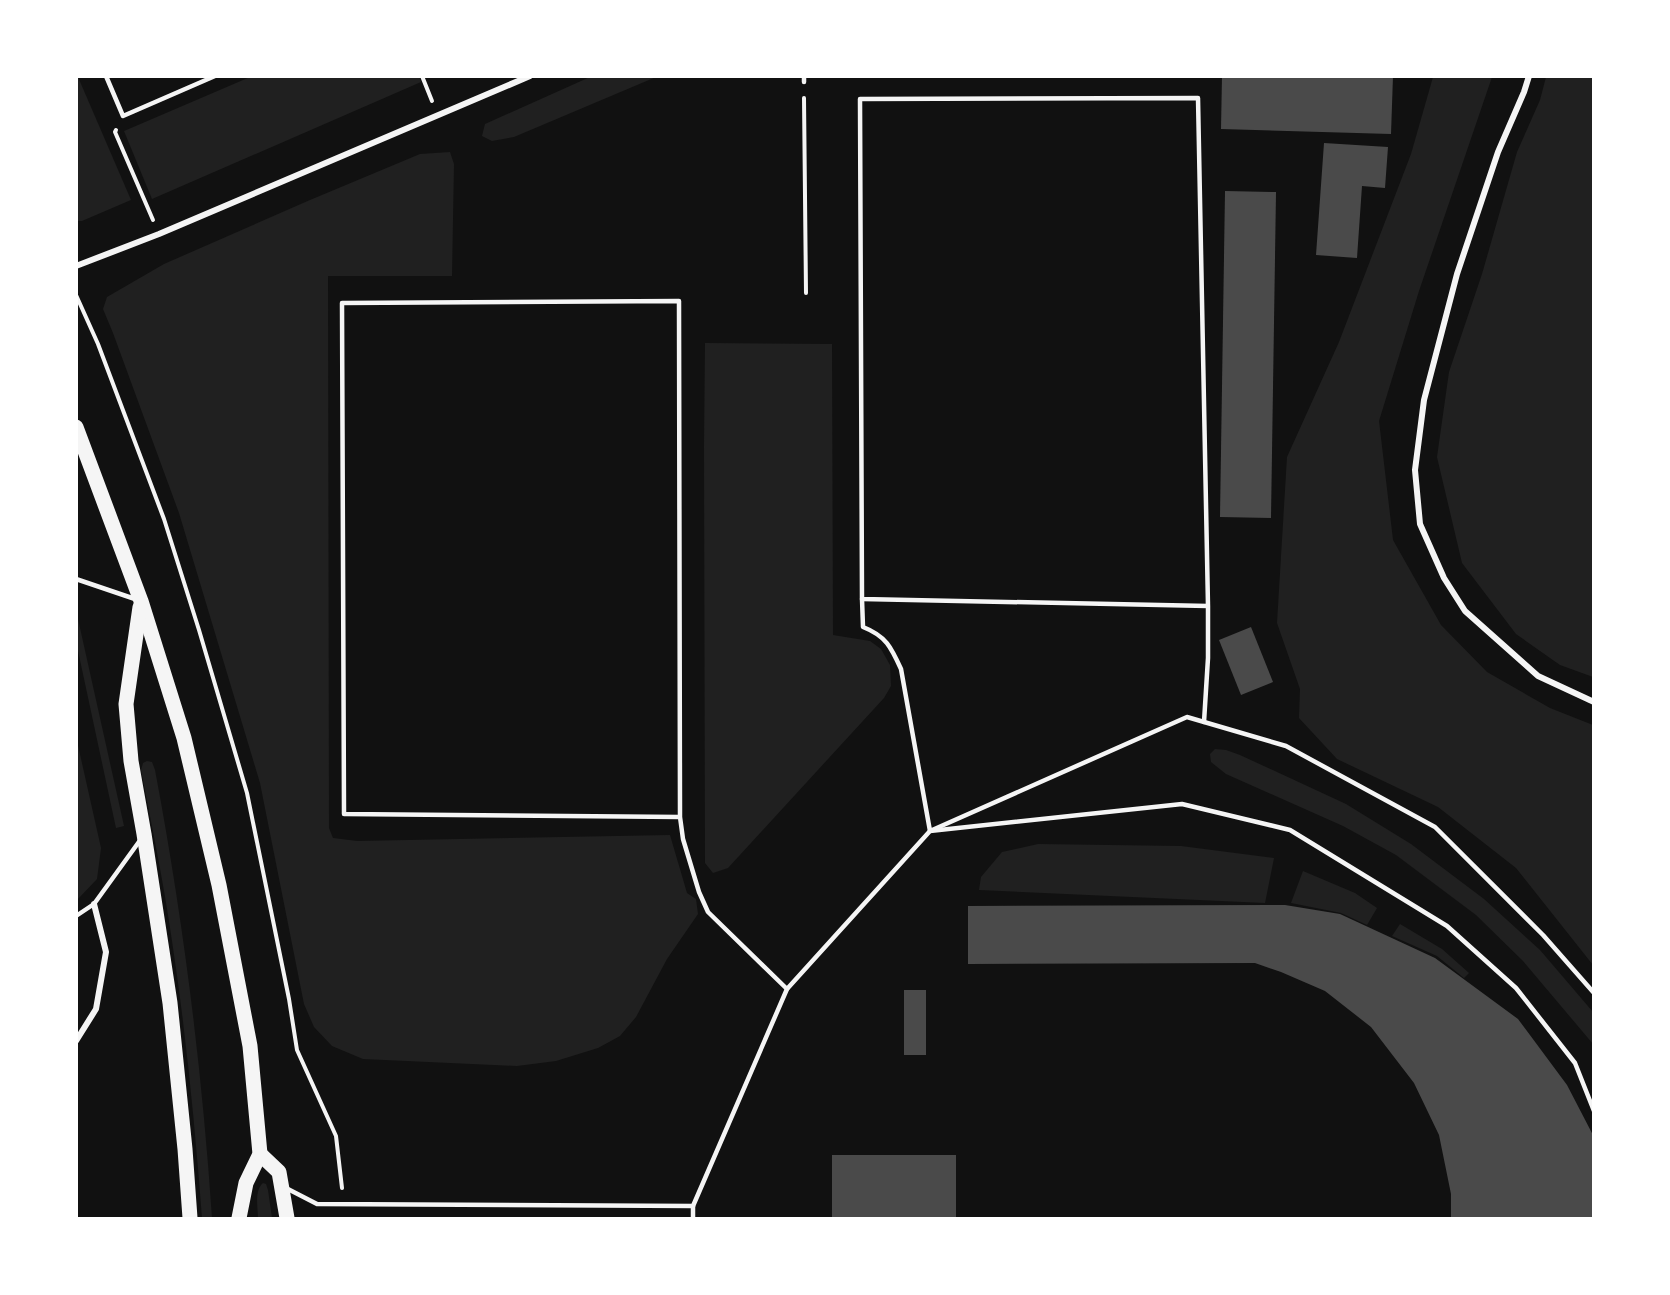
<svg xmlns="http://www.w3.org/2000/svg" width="1670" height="1295" font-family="Jost,sans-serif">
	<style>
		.green { fill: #202020 }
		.building { fill: #4a4a4a }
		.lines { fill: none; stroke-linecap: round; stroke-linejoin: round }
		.path { stroke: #f5f5f5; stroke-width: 4 }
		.service { stroke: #f5f5f5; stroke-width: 4.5 }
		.minor { stroke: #f5f5f5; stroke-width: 6 }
		.primary { stroke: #f5f5f5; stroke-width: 15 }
	</style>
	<rect width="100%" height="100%" fill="#111"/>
	<g class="green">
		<path d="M 419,76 L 421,82 L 152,199 L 124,131 L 250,77 Z"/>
		<path d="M 78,77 L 131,200 L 82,221 L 76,221 Z"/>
		<path d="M 590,77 L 656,77 L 514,137 L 492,141 L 482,136 L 485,124 Z"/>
		<path d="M 1433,77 L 1492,77 L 1419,291 L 1379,421 L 1393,540 L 1441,625 L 1487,672 L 1550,708 L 1593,725 L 1593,965 L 1516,868 L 1438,807 L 1337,759 L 1299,718 L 1300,689 L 1277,623 L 1287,457 L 1339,342 L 1411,154 Z"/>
		<path d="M 1546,77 L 1593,77 L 1593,677 L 1560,665 L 1516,634 L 1462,563 L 1437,457 L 1449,372 L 1482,274 L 1517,152 L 1540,100 Z"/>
		<path d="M 450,152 L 454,164 L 452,276 L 328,276 L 329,828 L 333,838 L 357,841 L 670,835 L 687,893 L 696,899 L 698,914 L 667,959 L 636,1017 L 620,1036 L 598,1048 L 556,1061 L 517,1066 L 363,1059 L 332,1046 L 314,1027 L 304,1004 L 260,783 L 179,513 L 113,333 L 103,309 L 107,297 L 164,264 L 310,200 L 420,154 Z"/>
		<path d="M 705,343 L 832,344 L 833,635 L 870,641 L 881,649 L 890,665 L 891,686 L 884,698 L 728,868 L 713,873 L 705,863 L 704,446 Z"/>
		<path d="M 76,610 L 124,826 L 116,828 L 77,646 Z"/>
		<path d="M 77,741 L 101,848 L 97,879 L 77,900 Z"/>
		<path d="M 1215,749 L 1226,750 L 1240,755 L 1346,804 L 1411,844 L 1484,899 L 1540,950 L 1593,1012 L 1593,1044 L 1523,961 L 1476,915 L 1396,855 L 1343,826 L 1226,774 L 1211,762 L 1210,754 Z"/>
		<path d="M 147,761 L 152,762 L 155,770 C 183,918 202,1068 212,1218 L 202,1218 C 195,1126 186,1033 172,941 C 164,884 152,827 141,770 L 143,763 Z"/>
		<path d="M 1038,844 L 1181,846 L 1274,858 L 1265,903 L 979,890 L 981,877 L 1002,852 Z"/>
		<path d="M 1303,871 L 1355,893 L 1377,908 L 1367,925 L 1341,913 L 1291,903 Z"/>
		<path d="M 1400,924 L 1442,949 L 1469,973 L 1464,978 L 1437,956 L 1392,936 Z"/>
		<path d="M 263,1183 L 266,1184 L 268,1190 L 272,1218 L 258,1218 C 258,1207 254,1191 263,1183 Z"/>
	</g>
	<g class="building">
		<path d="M 1222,76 L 1393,76 L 1391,134 L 1221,129 Z"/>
		<path d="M 1324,143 L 1388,147 L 1385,188 L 1362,186 L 1357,258 L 1316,255 Z"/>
		<path d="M 1225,191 L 1276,192 L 1271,518 L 1220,517 Z"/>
		<path d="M 1251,627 L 1273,682 L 1241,695 L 1219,640 Z"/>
		<path d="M 1285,905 L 1340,914 L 1435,958 L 1518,1019 L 1567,1085 L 1594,1137 L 1594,1218 L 1451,1218 L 1451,1194 L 1439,1135 L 1414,1083 L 1371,1027 L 1325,991 L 1281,972 L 1255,963 L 968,964 L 968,906 Z"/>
		<rect x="904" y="990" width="22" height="65"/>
		<rect x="832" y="1155" width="124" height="63"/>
	</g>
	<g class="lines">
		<g class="path">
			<path d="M 422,76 L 432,101"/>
			<path d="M 804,98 L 806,293"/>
			<path d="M 116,130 L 115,132 L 153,220"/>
			<path d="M 76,295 L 98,344 L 164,519 L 199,630 L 247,793 L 289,999 L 297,1050 L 336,1136 L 342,1188"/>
		</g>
		<g class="service">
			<path d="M 106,76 L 123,116 L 215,76"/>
			<path d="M 804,76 L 804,82"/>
			<path d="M 76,579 L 135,599"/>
			<path d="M 862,599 L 863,627 C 886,636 891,647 901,669 L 930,831 L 1187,717 L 1286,746 L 1435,827 L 1543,935 L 1594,993"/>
			<path d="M 1204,722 L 1208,658 L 1208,606 L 862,599 L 860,99 L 1198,98 L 1208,606"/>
			<path d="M 680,817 L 344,814 L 342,303 L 679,301 L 680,817 L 683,839 L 699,892 L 708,912 L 787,989"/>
			<path d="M 76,916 L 94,904 L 141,839"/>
			<path d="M 284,1187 L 317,1204 L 693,1206 L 787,989 L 930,831 L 1182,804 L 1290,830 L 1447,926 L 1516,988 L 1575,1063 L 1594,1111"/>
			<path d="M 693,1218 L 693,1206"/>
		</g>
		<g class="minor">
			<path d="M 1529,76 L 1524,92 L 1498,152 L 1457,274 L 1424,400 L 1415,470 L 1420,524 L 1444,578 L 1465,611 L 1538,676 L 1594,702"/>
			<path d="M 76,266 L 159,234 L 530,76"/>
			<path d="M 76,1041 L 96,1009 L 106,952 L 94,904"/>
		</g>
		<g class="primary">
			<path d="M 76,427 L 141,601 L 184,738 L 219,885 L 250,1046 L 260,1154 L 246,1183 L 239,1218"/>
			<path d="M 140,607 L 126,704 L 131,761 L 144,834 L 170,1003 L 185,1149 L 190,1218"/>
			<path d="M 260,1154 L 279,1172 L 287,1218"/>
		</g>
	</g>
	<rect width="1670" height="1295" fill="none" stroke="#ffffff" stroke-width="156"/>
</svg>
